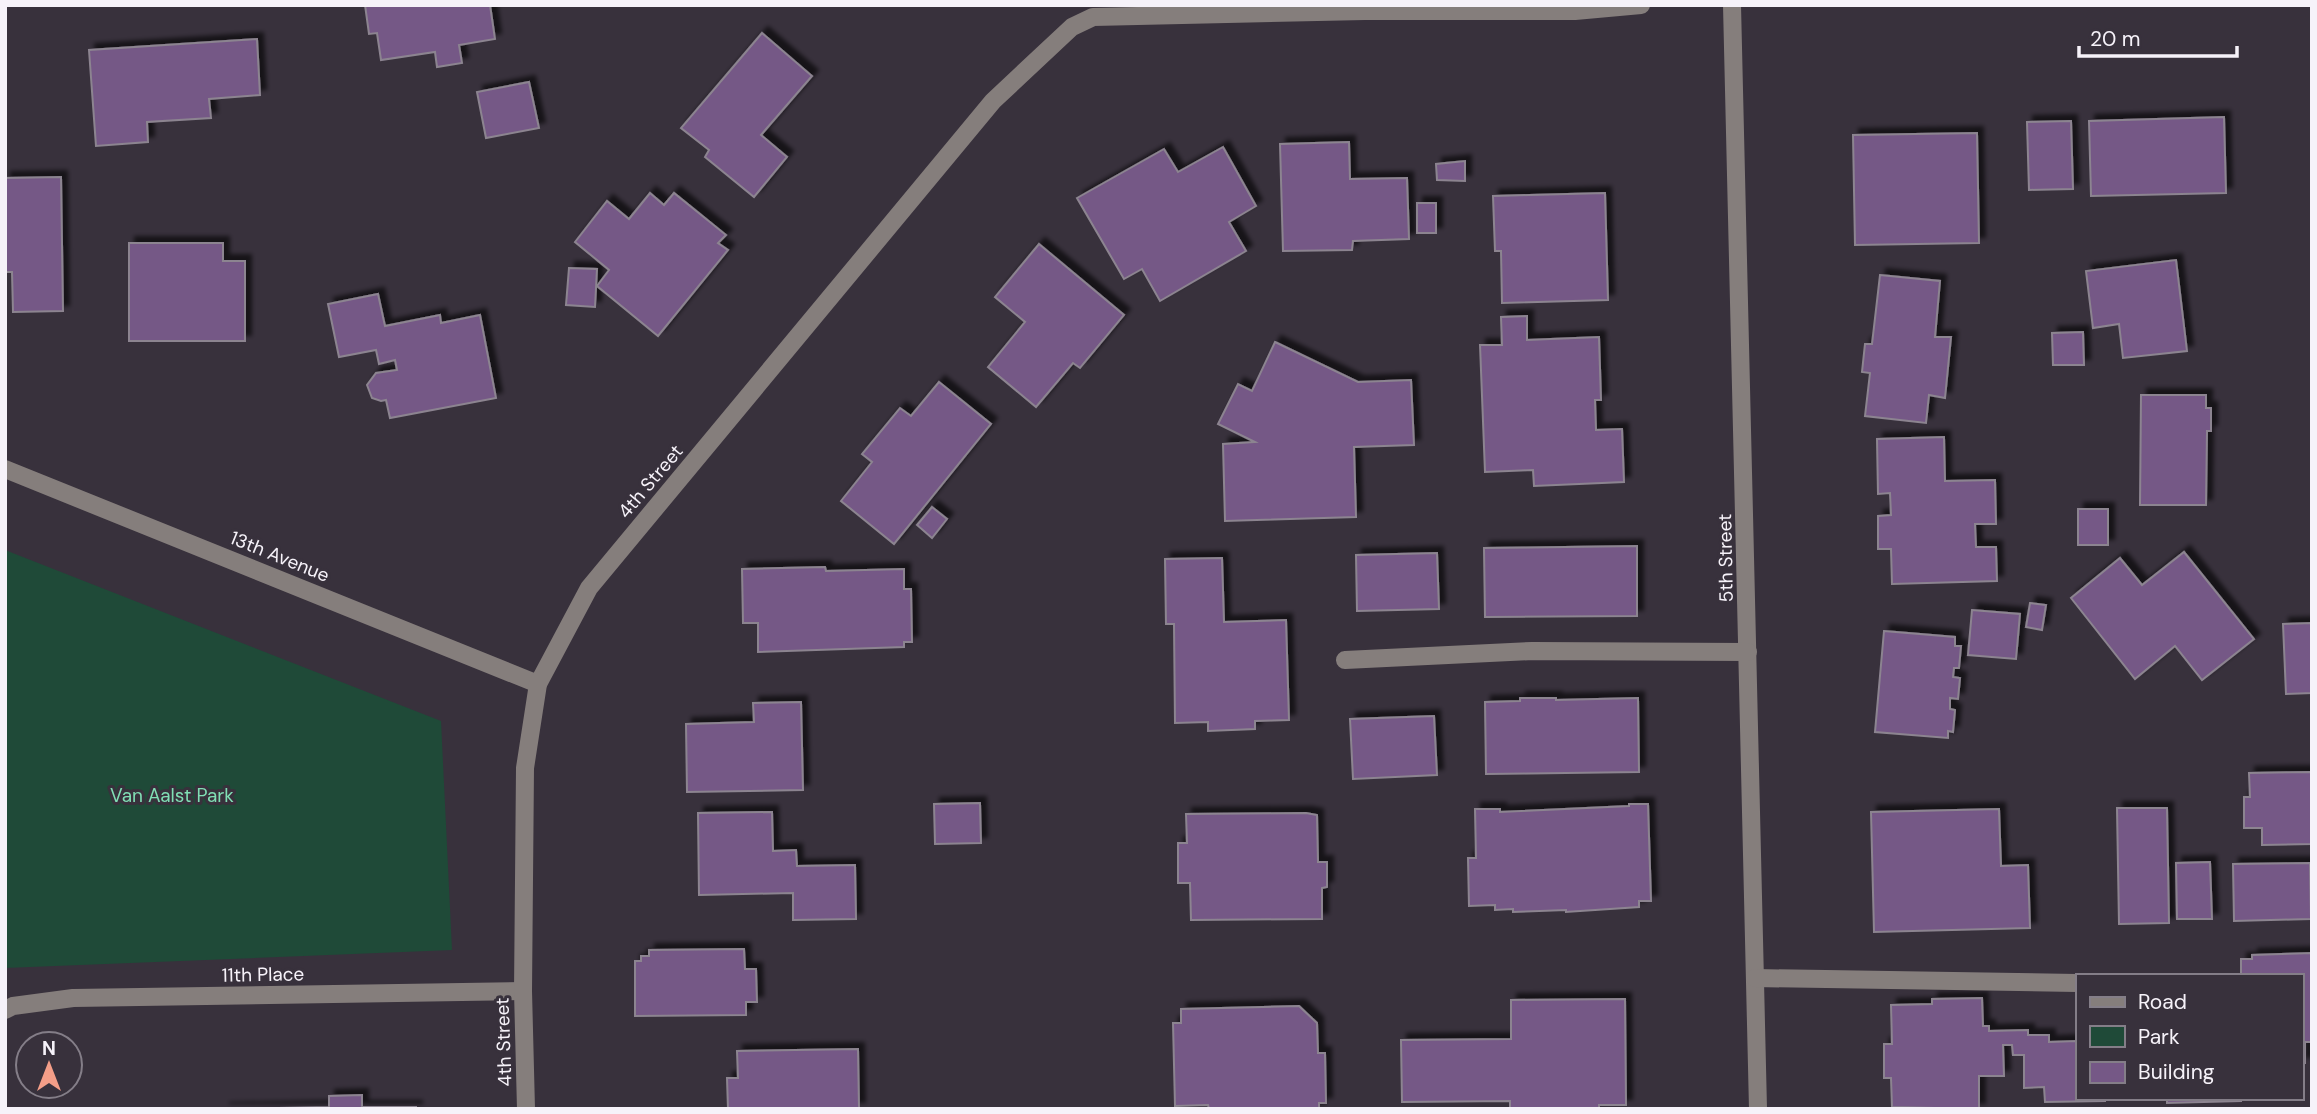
<svg xmlns="http://www.w3.org/2000/svg" width="2317" height="1114" font-family="'DM Sans',sans-serif">
	<style>
		.green { fill: #1f4a38 }
		.building { fill: #755886; stroke: #8c8490; stroke-width: 2; filter: url(#shadow) }
		.lines { fill: none; stroke-linecap: round; stroke-linejoin: round }
		.minor { stroke: #857e7c; stroke-width: 18 }
		.labels { text-anchor: middle; stroke-width: 6; stroke-linejoin: round; paint-order: stroke }
		.street-label { font-size: 19px; fill: #f6f2f9; stroke: #38313c }
		.park-label { font-size: 19px; fill: #80dfb5; stroke: #38313c }
	</style>
	<defs>
		<filter id="shadow"><feDropShadow dx="6" dy="-6" stdDeviation="2" flood-color="#0009"/></filter>
	</defs>
	<rect width="100%" height="100%" fill="#38313c"/>
	<path class="green" d="M 5,550 L 441,721 L 452,950 L 5,968 Z"/>
	<g class="building">
		<path d="M 365,5 L 490,5 L 495,39 L 459,45 L 462,63 L 437,67 L 435,52 L 381,60 L 377,33 L 369,34 Z"/>
		<path d="M 762,33 L 812,76 L 761,135 L 787,157 L 754,197 L 705,157 L 709,150 L 681,128 Z"/>
		<path d="M 257,39 L 260,95 L 209,99 L 211,118 L 147,122 L 148,142 L 96,146 L 89,50 Z"/>
		<path d="M 529,82 L 539,128 L 486,138 L 477,92 Z"/>
		<path d="M 2224,117 L 2226,193 L 2091,196 L 2089,121 Z"/>
		<path d="M 2071,121 L 2073,189 L 2029,190 L 2027,122 Z"/>
		<path d="M 1977,133 L 1979,243 L 1855,245 L 1853,135 Z"/>
		<path d="M 1349,142 L 1350,179 L 1407,178 L 1409,239 L 1353,241 L 1352,250 L 1283,251 L 1280,144 Z"/>
		<path d="M 1223,147 L 1256,206 L 1229,222 L 1246,251 L 1160,301 L 1142,269 L 1124,279 L 1077,198 L 1164,149 L 1178,172 Z"/>
		<path d="M 1465,161 L 1465,181 L 1437,180 L 1436,164 Z"/>
		<path d="M 61,177 L 63,311 L 13,312 L 12,272 L 5,272 L 5,178 Z"/>
		<path d="M 650,193 L 664,205 L 674,193 L 726,235 L 718,243 L 728,250 L 658,336 L 597,286 L 609,270 L 575,242 L 607,201 L 629,219 Z"/>
		<path d="M 1605,193 L 1608,300 L 1502,303 L 1501,251 L 1495,251 L 1493,196 Z"/>
		<rect x="1417" y="203" width="19" height="30"/>
		<path d="M 129,243 L 223,243 L 223,261 L 245,261 L 245,341 L 129,341 Z"/>
		<path d="M 1039,244 L 1124,315 L 1080,368 L 1073,363 L 1036,407 L 988,367 L 1025,322 L 995,297 Z"/>
		<path d="M 2176,260 L 2187,351 L 2123,358 L 2119,324 L 2093,328 L 2086,271 Z"/>
		<path d="M 569,268 L 597,269 L 595,307 L 566,305 Z"/>
		<path d="M 1880,275 L 1940,281 L 1935,337 L 1951,337 L 1945,398 L 1929,395 L 1926,423 L 1865,416 L 1870,373 L 1862,372 L 1865,344 L 1872,344 Z"/>
		<path d="M 378,294 L 385,326 L 440,315 L 441,323 L 480,315 L 496,398 L 390,418 L 386,400 L 381,401 L 372,398 L 367,385 L 376,373 L 397,370 L 395,360 L 379,364 L 376,350 L 339,357 L 328,304 Z"/>
		<path d="M 1527,316 L 1527,340 L 1599,337 L 1601,400 L 1595,400 L 1596,430 L 1622,429 L 1624,482 L 1534,486 L 1533,470 L 1485,472 L 1480,345 L 1502,345 L 1501,317 Z"/>
		<path d="M 2083,332 L 2084,365 L 2053,365 L 2052,333 Z"/>
		<path d="M 1275,342 L 1358,382 L 1411,380 L 1414,445 L 1354,447 L 1356,517 L 1225,521 L 1223,444 L 1255,442 L 1218,424 L 1238,384 L 1252,391 Z"/>
		<path d="M 939,382 L 991,424 L 894,544 L 841,501 L 872,462 L 862,454 L 900,408 L 911,416 Z"/>
		<path d="M 2141,395 L 2206,395 L 2206,408 L 2211,408 L 2211,431 L 2207,431 L 2206,505 L 2140,505 Z"/>
		<path d="M 1944,437 L 1945,481 L 1995,480 L 1996,524 L 1975,524 L 1976,547 L 1996,547 L 1997,581 L 1892,584 L 1891,549 L 1878,549 L 1878,516 L 1891,515 L 1890,493 L 1878,494 L 1877,439 Z"/>
		<path d="M 932,507 L 947,519 L 932,538 L 917,525 Z"/>
		<rect x="2078" y="509" width="30" height="36"/>
		<path d="M 1637,546 L 1637,616 L 1485,617 L 1484,548 Z"/>
		<path d="M 2184,552 L 2254,639 L 2202,680 L 2175,646 L 2135,679 L 2071,598 L 2120,558 L 2142,585 Z"/>
		<path d="M 1437,553 L 1439,609 L 1357,611 L 1356,555 Z"/>
		<path d="M 1222,558 L 1224,622 L 1286,620 L 1289,720 L 1255,721 L 1255,729 L 1208,731 L 1208,722 L 1175,723 L 1174,624 L 1166,624 L 1165,559 Z"/>
		<path d="M 825,567 L 826,571 L 904,569 L 904,589 L 911,589 L 912,642 L 904,642 L 904,647 L 758,652 L 758,623 L 743,623 L 742,569 Z"/>
		<path d="M 2030,603 L 2046,605 L 2042,630 L 2026,627 Z"/>
		<path d="M 1972,610 L 2020,614 L 2016,659 L 1968,655 Z"/>
		<path d="M 2312,623 L 2312,693 L 2286,694 L 2283,624 Z"/>
		<path d="M 1884,631 L 1955,637 L 1955,646 L 1961,646 L 1959,668 L 1954,668 L 1953,677 L 1960,678 L 1958,699 L 1950,698 L 1950,709 L 1955,710 L 1953,732 L 1948,731 L 1948,738 L 1875,732 Z"/>
		<path d="M 1520,698 L 1556,698 L 1556,700 L 1638,698 L 1639,772 L 1486,774 L 1485,702 L 1520,701 Z"/>
		<path d="M 801,702 L 803,790 L 687,792 L 686,724 L 754,722 L 753,703 Z"/>
		<path d="M 1434,716 L 1437,775 L 1353,779 L 1350,719 Z"/>
		<path d="M 2312,772 L 2312,844 L 2262,845 L 2262,828 L 2244,828 L 2244,797 L 2250,797 L 2249,773 Z"/>
		<path d="M 980,803 L 981,843 L 935,844 L 934,804 Z"/>
		<path d="M 1629,804 L 1648,804 L 1651,901 L 1639,901 L 1639,907 L 1566,912 L 1566,910 L 1513,912 L 1513,909 L 1495,910 L 1495,905 L 1469,906 L 1468,858 L 1476,858 L 1475,809 L 1500,809 L 1500,812 L 1629,806 Z"/>
		<path d="M 2117,808 L 2167,808 L 2169,923 L 2119,924 Z"/>
		<path d="M 1999,809 L 2001,866 L 2028,865 L 2030,928 L 1874,932 L 1871,812 Z"/>
		<path d="M 772,812 L 773,851 L 796,850 L 797,866 L 855,865 L 856,919 L 793,920 L 793,893 L 699,895 L 698,813 Z"/>
		<path d="M 1306,813 L 1317,815 L 1318,862 L 1327,862 L 1327,887 L 1322,888 L 1322,919 L 1191,920 L 1190,883 L 1178,883 L 1178,843 L 1187,843 L 1186,814 Z"/>
		<path d="M 2210,862 L 2212,919 L 2177,919 L 2176,863 Z"/>
		<path d="M 2310,863 L 2311,919 L 2234,921 L 2233,864 Z"/>
		<path d="M 744,949 L 745,969 L 756,969 L 757,1002 L 746,1002 L 746,1015 L 635,1016 L 635,961 L 641,961 L 641,956 L 649,956 L 649,950 Z"/>
		<path d="M 2312,953 L 2312,1042 L 2305,1042 L 2305,1063 L 2301,1063 L 2301,976 L 2241,976 L 2241,959 L 2252,959 L 2252,955 Z"/>
		<path d="M 1982,998 L 1983,1026 L 1989,1026 L 1989,1031 L 2028,1030 L 2028,1035 L 2049,1035 L 2049,1042 L 2077,1041 L 2077,1098 L 2105,1098 L 2105,1101 L 2045,1102 L 2044,1087 L 2024,1088 L 2024,1055 L 2013,1055 L 2012,1045 L 2003,1045 L 2004,1076 L 1979,1076 L 1979,1109 L 1892,1107 L 1891,1078 L 1884,1078 L 1884,1044 L 1892,1044 L 1891,1005 L 1932,1004 L 1932,999 Z"/>
		<path d="M 1625,999 L 1626,1105 L 1599,1105 L 1599,1109 L 1510,1109 L 1510,1101 L 1402,1102 L 1401,1040 L 1511,1039 L 1511,1000 Z"/>
		<path d="M 1299,1006 L 1317,1023 L 1318,1053 L 1325,1053 L 1326,1103 L 1319,1103 L 1319,1109 L 1209,1109 L 1208,1105 L 1175,1106 L 1173,1023 L 1181,1023 L 1181,1009 Z"/>
		<path d="M 858,1049 L 859,1108 L 728,1109 L 727,1078 L 738,1078 L 737,1051 Z"/>
		<path d="M 362,1095 L 362,1107 L 416,1107 L 416,1109 L 223,1109 L 329,1107 L 329,1096 Z"/>
		<path d="M 2167,1098 L 2241,1098 L 2241,1101 L 2167,1103 Z"/>
	</g>
	<g class="lines">
		<g class="minor">
			<path d="M 1732,5 L 1758,1109"/>
			<path d="M 5,469 L 538,684"/>
			<path d="M 1345,660 L 1532,651 L 1748,652"/>
			<path d="M 1755,978 L 2077,983"/>
			<path d="M 5,1010 L 13,1006 L 73,998 L 523,991"/>
			<path d="M 526,1109 L 523,991 L 525,768 L 538,684 L 589,588 L 993,101 L 1072,27 L 1093,17 L 1365,11 L 1575,11 L 1641,5"/>
		</g>
	</g>
	<g class="labels">
		<g class="street-label">
			<text transform="translate(650 481) rotate(-50)" y="7">4th Street</text>
			<text transform="translate(280 556) rotate(22)" y="7">13th Avenue</text>
			<text transform="translate(1725 558) rotate(-91)" y="7">5th Street</text>
			<text transform="translate(263 974) rotate(-1)" y="7">11th Place</text>
			<text transform="translate(503 1042) rotate(-92)" y="7">4th Street</text>
		</g>
		<g class="park-label">
			<text x="172" y="802">Van Aalst Park</text>
		</g>
	</g>
	<rect width="2317" height="1114" fill="none" stroke="#f6f2f9" stroke-width="14"/>
	<rect x="2076" y="974" width="228" height="126" fill="#38313c" stroke="#847e88" stroke-width="2"/>
	<rect x="2090" y="997" width="35" height="10" fill="#857e7c" stroke="#847e88" stroke-width="2"/>
	<text x="2138" y="1009" font-size="21" fill="#f6f2f9">Road</text>
	<rect x="2090" y="1026" width="35" height="21" fill="#1f4a38" stroke="#847e88" stroke-width="2"/>
	<text x="2138" y="1044" font-size="21" fill="#f6f2f9">Park</text>
	<rect x="2090" y="1062" width="35" height="21" fill="#755886" stroke="#847e88" stroke-width="2"/>
	<text x="2138" y="1079" font-size="21" fill="#f6f2f9">Building</text>
	<g transform="translate(49 1065)"><circle r="33" fill="#38313c" stroke="#847e88" stroke-width="2"/>
	<path d="M0-5L12 26L0 18L-12 26Z" fill="#f49e88"/>
	<text y="-10" font-size="19" font-weight="bold" text-anchor="middle" fill="#f6f2f9">N</text>
	</g>
	<path d="M2079 46v10h158v-10" fill="none" stroke="#f6f2f9" stroke-width="3.5"/>
	<text x="2090" y="46" font-size="21" fill="#f6f2f9" stroke="#38313c" stroke-width="5" paint-order="stroke">20 m</text>
</svg>
